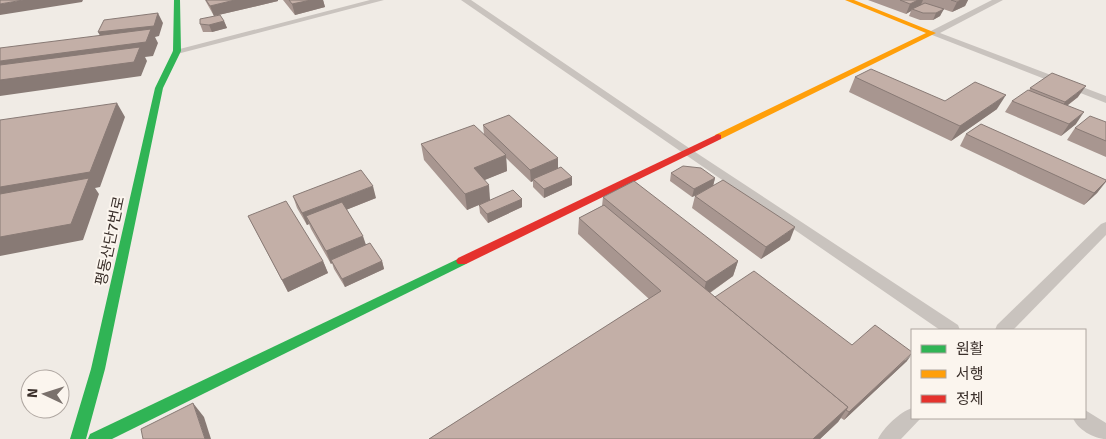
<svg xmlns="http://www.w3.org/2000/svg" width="1106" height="439" font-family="Signika,'Noto Sans KR',sans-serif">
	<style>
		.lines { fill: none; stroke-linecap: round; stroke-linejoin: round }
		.street { fill: #c9c3be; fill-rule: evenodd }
		.fast { fill: #30b455; fill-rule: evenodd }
		.slow { fill: #ff9f0a; fill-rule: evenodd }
		.jam { fill: #e5322d; fill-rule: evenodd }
		.wall { fill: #a89690 }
		.shaded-wall { fill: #887a75 }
		.building { fill: #c3afa7; stroke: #887a75 }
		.labels { text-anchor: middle; stroke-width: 4; stroke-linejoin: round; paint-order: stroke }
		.street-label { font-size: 15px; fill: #3b302b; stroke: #fbf5ee }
	</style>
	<rect width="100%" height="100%" fill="#f0ebe5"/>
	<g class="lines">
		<g class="street">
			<path d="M 370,0 L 384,0 L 177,54 L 172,51 Z"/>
			<path d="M 461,0 L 471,0 L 689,148 L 958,325 L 960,330 L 940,330 Z"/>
			<path d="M 992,0 L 1003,0 L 940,33 L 1106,96 L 1106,103 L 927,33 Z"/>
			<path d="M 1106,222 L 1106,235 L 1013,330 L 995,330 L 997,325 L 1101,224 Z"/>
			<path d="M 912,408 L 912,418 L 921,418 L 901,439 L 878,439 C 884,427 900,412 912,408 Z"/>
			<path d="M 1085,410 L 1106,423 L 1106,439 C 1094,439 1077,429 1073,418 L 1085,418 Z"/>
		</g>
		<g class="fast">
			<path d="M 174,0 L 180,0 L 181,51 L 163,88 L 105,369 L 86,439 L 70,439 L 91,369 L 155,88 L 173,51 Z"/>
			<path d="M 462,257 L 466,258 L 468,261 L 466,264 L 112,439 L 88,439 L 90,434 Z"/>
		</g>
		<path class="slow" d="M 845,0 L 854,0 L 936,33 L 721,139 L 715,139 L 715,135 L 926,33 Z"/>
		<path class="jam" d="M 718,134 L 721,135 L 721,139 L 466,264 L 458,264 L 456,261 L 458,258 Z"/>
	</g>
	<g class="wall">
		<path d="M 205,0 L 278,0 L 278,1 L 214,16 Z"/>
		<path d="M 283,0 L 323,0 L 325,7 L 295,15 Z"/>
		<path d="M 868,0 L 968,0 L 965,6 L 952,12 L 943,9 L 940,16 L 933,20 L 920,20 L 909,16 L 911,11 L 906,14 Z"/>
		<path d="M 224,21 L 227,28 L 212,32 L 203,32 L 200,24 Z"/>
		<path d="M 855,77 L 945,101 L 997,109 L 951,141 L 849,92 Z"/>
		<path d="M 1030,88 L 1078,97 L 1067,106 L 1076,124 L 1061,136 L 1005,112 L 1012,101 L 1029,91 Z"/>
		<path d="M 1106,122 L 1106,157 L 1067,140 L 1075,128 Z"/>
		<path d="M 483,125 L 558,168 L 572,185 L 544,198 L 533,187 L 533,181 L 531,182 L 506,158 L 507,171 L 484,180 L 490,200 L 522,199 L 522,207 L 488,223 L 480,213 L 479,205 L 467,210 L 424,160 L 421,144 L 484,134 Z"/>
		<path d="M 966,134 L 1106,182 L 1097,193 L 1084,205 L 960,146 Z"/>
		<path d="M 671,173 L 715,178 L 713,186 L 790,240 L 761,259 L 692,208 L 695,196 L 692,197 L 670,181 Z"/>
		<path d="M 293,196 L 376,198 L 346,210 L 366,245 L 382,261 L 384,269 L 345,287 L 334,269 L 332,263 L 331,264 L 311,229 L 309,224 L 307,225 L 297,208 Z"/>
		<path d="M 603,197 L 738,261 L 733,276 L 710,293 L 715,297 L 852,345 L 907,361 L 844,420 L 841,418 L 838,422 L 820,439 L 429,439 L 649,299 L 578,234 L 579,218 L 602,206 Z"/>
		<path d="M 248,216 L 323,261 L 328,273 L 288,292 Z"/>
	</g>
	<g class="shaded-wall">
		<path d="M 23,0 L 83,0 L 82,2 L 0,15 L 0,4 Z"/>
		<path d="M 235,0 L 278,0 L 278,1 L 214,16 L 210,6 Z"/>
		<path d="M 311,0 L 323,0 L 325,7 L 295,15 L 292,4 Z"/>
		<path d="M 918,0 L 923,0 L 920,7 L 912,9 L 911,11 L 906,14 L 910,4 Z"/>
		<path d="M 961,0 L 968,0 L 965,6 L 952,12 L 957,2 Z"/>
		<path d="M 944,9 L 940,16 L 933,20 L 936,13 Z"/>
		<path d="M 158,13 L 163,23 L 159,36 L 155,37 L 158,43 L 153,56 L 145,57 L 147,61 L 141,76 L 0,96 L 0,61 L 104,43 L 98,32 Z"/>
		<path d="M 224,21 L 227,28 L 212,32 L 209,25 Z"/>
		<path d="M 1086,86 L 1078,97 L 1057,113 L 1065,102 Z"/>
		<path d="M 1006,95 L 997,109 L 951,141 L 960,126 Z"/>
		<path d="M 117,103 L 125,117 L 100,187 L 95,188 L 99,194 L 83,240 L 0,256 L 0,187 Z"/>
		<path d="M 1084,112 L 1076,124 L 1061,136 L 1069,124 Z"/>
		<path d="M 506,155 L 507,171 L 475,184 L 474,168 Z"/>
		<path d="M 558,158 L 558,170 L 533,179 L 533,181 L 531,182 L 530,170 Z"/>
		<path d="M 572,177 L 572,185 L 544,198 L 544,189 Z"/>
		<path d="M 715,178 L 713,186 L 692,197 L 694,189 Z"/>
		<path d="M 1106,181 L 1097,193 L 1084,205 L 1094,193 Z"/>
		<path d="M 489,185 L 490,200 L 467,210 L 465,194 Z"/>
		<path d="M 373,186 L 376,198 L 310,224 L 306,216 L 309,224 L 307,225 L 302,213 Z"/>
		<path d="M 522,199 L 522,207 L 488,223 L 487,214 Z"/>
		<path d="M 795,227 L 790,240 L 761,259 L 766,247 Z"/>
		<path d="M 363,236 L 367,248 L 331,260 L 332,263 L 331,264 L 326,251 Z"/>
		<path d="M 323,261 L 328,273 L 288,292 L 282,280 Z"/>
		<path d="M 382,261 L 384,269 L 345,287 L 342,279 Z"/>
		<path d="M 738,261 L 733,276 L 702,298 L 706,282 Z"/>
		<path d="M 912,354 L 907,361 L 844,420 L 849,412 Z"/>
		<path d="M 193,403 L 204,417 L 211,439 L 205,439 Z"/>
		<path d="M 848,407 L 838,422 L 820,439 L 813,439 Z"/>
	</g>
	<g class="building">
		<path d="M 0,0 L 23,0 L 0,4 Z"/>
		<path d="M 206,0 L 235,0 L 210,6 Z"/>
		<path d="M 289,0 L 311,0 L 292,4 Z"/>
		<path d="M 900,0 L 918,0 L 910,4 Z"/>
		<path d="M 951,0 L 961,0 L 957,2 Z"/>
		<path d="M 925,3 L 944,9 L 936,13 L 923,13 L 912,9 Z"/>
		<path d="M 158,13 L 154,26 L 98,32 L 104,20 Z"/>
		<path d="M 220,15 L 224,21 L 209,25 L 200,24 L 200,19 Z"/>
		<path d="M 151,29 L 146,42 L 0,61 L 0,48 Z"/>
		<path d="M 140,47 L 134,62 L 0,80 L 0,65 Z"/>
		<path d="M 871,69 L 945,101 L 975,82 L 1006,95 L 960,126 L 855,77 Z"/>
		<path d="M 1052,73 L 1086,86 L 1065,102 L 1030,88 Z"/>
		<path d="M 1028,90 L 1084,112 L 1069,124 L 1012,101 Z"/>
		<path d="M 117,103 L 90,172 L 0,187 L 0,120 Z"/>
		<path d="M 509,115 L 558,158 L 530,170 L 483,125 Z"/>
		<path d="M 1090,116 L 1106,122 L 1106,141 L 1075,128 Z"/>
		<path d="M 981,124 L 1106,180 L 1106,181 L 1094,193 L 966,134 Z"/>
		<path d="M 474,125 L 506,155 L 474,168 L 489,185 L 465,194 L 421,144 Z"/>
		<path d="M 683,166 L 701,168 L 715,178 L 694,189 L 671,173 Z"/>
		<path d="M 561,167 L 572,177 L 544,189 L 533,179 Z"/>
		<path d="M 361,170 L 373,186 L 302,213 L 293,196 Z"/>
		<path d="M 89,178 L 71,224 L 0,237 L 0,194 Z"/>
		<path d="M 723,180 L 795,227 L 766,247 L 695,196 Z"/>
		<path d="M 634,181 L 738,261 L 706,282 L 603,197 Z"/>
		<path d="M 513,190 L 522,199 L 487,214 L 479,205 Z"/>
		<path d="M 286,201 L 323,261 L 282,280 L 248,216 Z"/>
		<path d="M 342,202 L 363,236 L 326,251 L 306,216 Z"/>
		<path d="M 604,205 L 848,407 L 813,439 L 429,439 L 661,291 L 579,218 Z"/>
		<path d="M 370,243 L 382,261 L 342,279 L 331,260 Z"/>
		<path d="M 754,271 L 852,345 L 875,325 L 912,352 L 912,353 L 849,412 L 846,410 L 848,407 L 715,297 Z"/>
		<path d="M 193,403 L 205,439 L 143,439 L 141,429 Z"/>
	</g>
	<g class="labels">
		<g class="street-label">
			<text transform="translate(110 241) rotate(-78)" y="5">평동산단7번로</text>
		</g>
	</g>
	<rect x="911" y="329" width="175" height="90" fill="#fbf5ee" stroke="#aea6a0"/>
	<rect x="921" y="345" width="25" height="8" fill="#30b455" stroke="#aea6a0"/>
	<text x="956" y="354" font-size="15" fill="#3b302b">원활</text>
	<rect x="921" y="370" width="25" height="8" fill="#ff9f0a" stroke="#aea6a0"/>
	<text x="956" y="379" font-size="15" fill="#3b302b">서행</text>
	<rect x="921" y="395" width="25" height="8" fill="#e5322d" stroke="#aea6a0"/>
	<text x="956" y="404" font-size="15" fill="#3b302b">정체</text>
	<g transform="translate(45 394) rotate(274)"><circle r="24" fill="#fbf5ee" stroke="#aea6a0"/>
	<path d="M0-4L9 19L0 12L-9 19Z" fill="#7a716c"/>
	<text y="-8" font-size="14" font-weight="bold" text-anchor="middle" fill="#3b302b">N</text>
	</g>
</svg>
